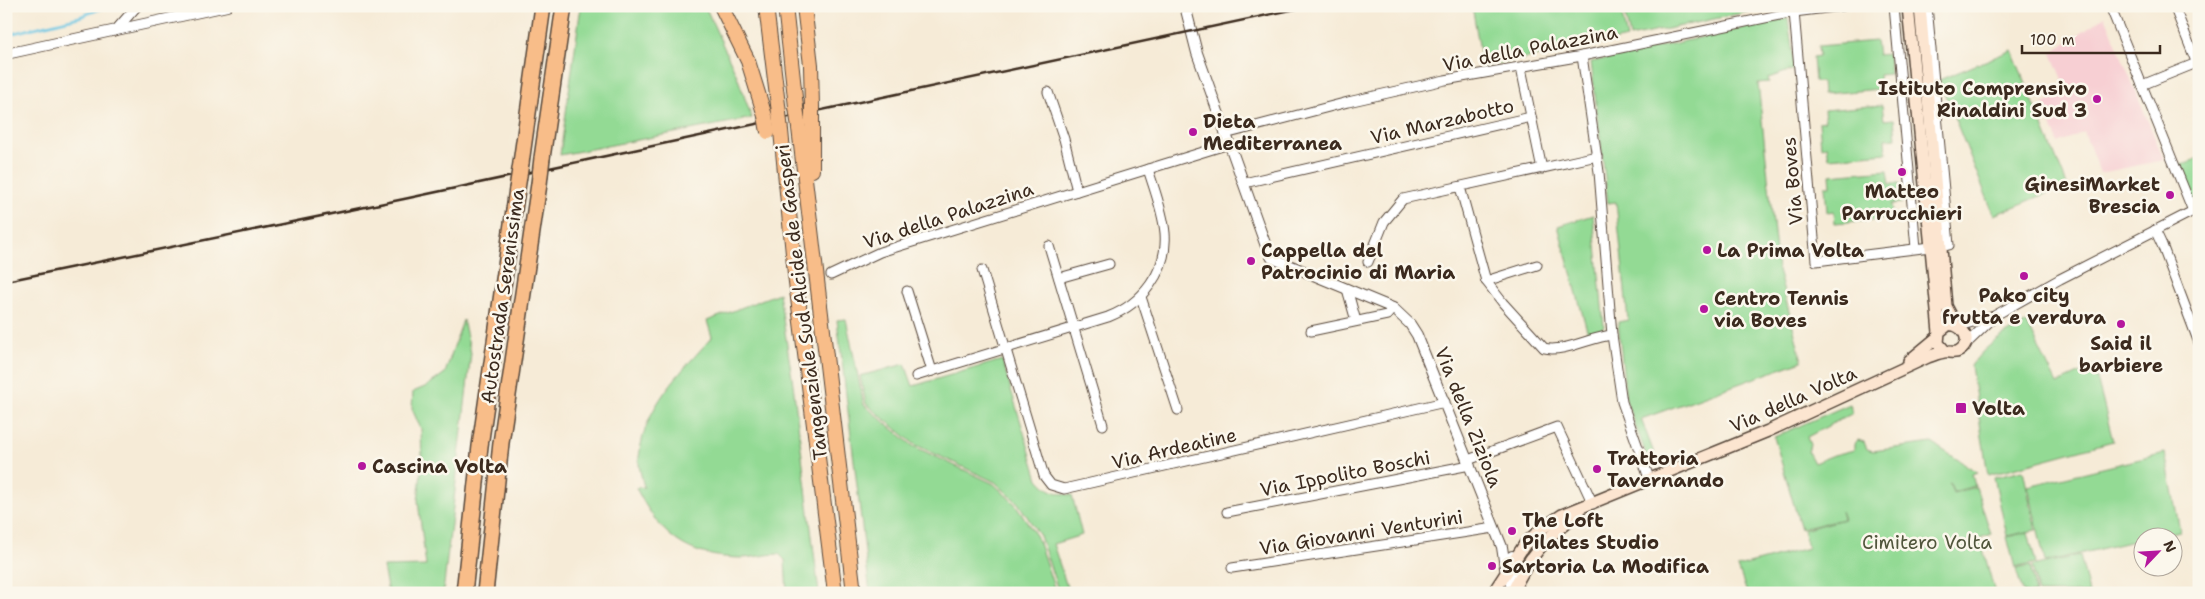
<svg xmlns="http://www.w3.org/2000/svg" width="2205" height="599" font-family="'Shantell Sans',sans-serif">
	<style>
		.built { fill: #f7cfd3 }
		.green { fill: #93da94; stroke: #678259 }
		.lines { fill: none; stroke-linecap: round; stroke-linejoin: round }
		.stream { stroke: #66c6e4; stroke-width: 2.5 }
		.minor-casing { stroke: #57473a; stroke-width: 11 }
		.tertiary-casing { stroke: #57473a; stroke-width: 12 }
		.secondary-casing { stroke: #57473a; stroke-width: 14 }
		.trunk-casing { stroke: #57473a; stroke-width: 16 }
		.motorway-casing { stroke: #57473a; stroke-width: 18 }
		.minor { stroke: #fff; stroke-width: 9 }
		.tertiary { stroke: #fff; stroke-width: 10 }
		.secondary { stroke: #fce5d0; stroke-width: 11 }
		.trunk { stroke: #f8bd89; stroke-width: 14 }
		.motorway { stroke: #f8bd89; stroke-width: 15 }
		.rail { stroke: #3b2a1e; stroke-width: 2.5 }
		.trunk-bridge-casing { stroke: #57473a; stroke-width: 16; stroke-linecap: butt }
		.motorway-bridge-casing { stroke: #57473a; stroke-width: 18; stroke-linecap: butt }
		.trunk-bridge { stroke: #f8bd89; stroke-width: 14 }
		.motorway-bridge { stroke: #f8bd89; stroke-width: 15 }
		.poi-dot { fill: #b5179e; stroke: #fbf7ec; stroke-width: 2 }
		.labels { text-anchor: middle; stroke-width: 5; stroke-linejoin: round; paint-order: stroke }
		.street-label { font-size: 19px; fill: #3b2a1e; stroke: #fbf7ec }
		.poi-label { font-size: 19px; font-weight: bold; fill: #3b2a1e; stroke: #fbf7ec; text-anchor: start }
		.park-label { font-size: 19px; fill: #51563c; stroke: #fbf7ec }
	</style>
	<rect width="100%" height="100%" fill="#fbf7ec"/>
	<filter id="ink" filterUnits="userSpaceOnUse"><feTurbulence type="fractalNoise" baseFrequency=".02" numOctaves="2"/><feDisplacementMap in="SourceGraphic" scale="10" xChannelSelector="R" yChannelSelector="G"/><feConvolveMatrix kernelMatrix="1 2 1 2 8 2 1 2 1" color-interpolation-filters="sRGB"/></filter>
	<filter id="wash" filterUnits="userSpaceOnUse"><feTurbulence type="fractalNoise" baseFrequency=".0096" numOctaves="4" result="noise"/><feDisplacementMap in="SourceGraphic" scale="20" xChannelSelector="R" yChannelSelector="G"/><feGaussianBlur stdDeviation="1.12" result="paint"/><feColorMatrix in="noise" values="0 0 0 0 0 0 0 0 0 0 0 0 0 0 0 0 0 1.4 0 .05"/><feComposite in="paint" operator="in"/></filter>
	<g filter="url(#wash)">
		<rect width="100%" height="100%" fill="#f6ebd7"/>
		<path class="built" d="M 2105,16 L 2164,160 L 2100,173 L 2084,132 L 2058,143 L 2043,104 L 2068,94 L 2051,53 Z"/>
		<g class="green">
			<path d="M 581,6 L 705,6 L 737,76 L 752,118 L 560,155 Z"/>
			<path d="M 1472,6 L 1620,6 L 1627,38 L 1483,67 Z"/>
			<path d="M 1623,6 L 1775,6 L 1630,37 Z"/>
			<path d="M 1788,18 L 1795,69 L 1768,78 L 1769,82 L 1758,83 L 1778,270 L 1802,361 L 1641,419 L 1657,461 L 1650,465 L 1626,401 L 1618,322 L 1628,320 L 1616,202 L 1608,203 L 1591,62 Z"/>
			<path d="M 1876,41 L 1878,55 L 1888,54 L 1890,74 L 1879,75 L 1880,89 L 1823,94 L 1822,82 L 1815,82 L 1813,57 L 1819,56 L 1818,46 Z"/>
			<path d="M 2012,50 L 2067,185 L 1994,215 L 1939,80 Z"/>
			<path d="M 1882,105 L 1884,120 L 1894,119 L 1896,138 L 1885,139 L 1886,153 L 1829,158 L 1827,146 L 1821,147 L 1819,122 L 1825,121 L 1824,110 Z"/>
			<path d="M 2199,158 L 2199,203 L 2194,206 L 2178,166 Z"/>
			<path d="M 1888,170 L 1890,184 L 1900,184 L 1902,203 L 1891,204 L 1893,218 L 1835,223 L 1834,211 L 1827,212 L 1825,186 L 1831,186 L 1830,175 Z"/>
			<path d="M 1593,215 L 1604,326 L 1600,331 L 1588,334 L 1558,226 Z"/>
			<path d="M 779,293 L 793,384 L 819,593 L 787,593 L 785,560 L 779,554 C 766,554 753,558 741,558 C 685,557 661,536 636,488 L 644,487 C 642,478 638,466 639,457 C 645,404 679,375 712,337 L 707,321 Z"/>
			<path d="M 846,319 L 864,405 L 913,446 L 994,484 L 1016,505 L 1037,537 L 1056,593 L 870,593 L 837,320 Z"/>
			<path d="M 463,320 L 471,353 L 443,593 L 388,593 L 383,567 L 426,566 L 418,501 L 422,463 L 421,429 L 412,409 L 413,392 L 427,386 L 445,373 Z"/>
			<path d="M 2027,323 L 2057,384 L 2094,367 L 2113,441 L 1988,475 L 1971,366 C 1984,346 2005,333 2027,323 Z"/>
			<path d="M 1002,360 L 1038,479 C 1048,491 1057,494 1072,495 L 1082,535 L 1053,544 L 1069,593 L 1059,593 L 1040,536 L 1018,503 L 995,482 L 914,444 L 866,404 L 860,376 L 905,364 L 913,386 Z"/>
			<path d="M 1850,404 L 1853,413 L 1807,437 L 1810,445 L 1808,452 L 1814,463 L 1834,455 L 1854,450 L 1854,444 L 1858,440 L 1864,442 L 1867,449 L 1873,451 L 1932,443 L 1977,472 L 1972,474 L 1975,486 L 1953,492 L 1950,483 L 1949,483 L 1953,493 L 1976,487 L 1991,534 L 1980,538 L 1995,593 L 1747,593 L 1738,567 L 1808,548 L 1803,530 L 1844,519 L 1841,511 L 1843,519 L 1801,529 L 1774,437 Z"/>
			<path d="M 2165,453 L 2180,531 L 2155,536 L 2142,536 L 2142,539 L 2045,562 L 2028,486 Z"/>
			<path d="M 2023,470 L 2036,530 L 2007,536 L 1994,477 Z"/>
			<path d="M 2028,532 L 2036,563 L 2015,568 L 2007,537 Z"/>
			<path d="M 2080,555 L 2089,593 L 2038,593 L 2032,566 Z"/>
			<path d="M 2030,566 L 2036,593 L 2023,593 L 2016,569 Z"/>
		</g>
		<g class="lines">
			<path class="stream" d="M 6,35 L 79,17 L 108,6"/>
		</g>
	</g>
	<g filter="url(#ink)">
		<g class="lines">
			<g class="minor-casing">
				<g id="minor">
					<path d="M 1894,6 L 1916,248"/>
					<path d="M 1927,6 L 1949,245 L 1941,247"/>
					<path d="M 2110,6 L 2193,211"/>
					<path d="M 2174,6 L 2199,69"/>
					<path d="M 1794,12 L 1816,261 L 1931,247"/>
					<path d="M 115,31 L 137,6"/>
					<path d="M 1582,56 L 1599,172 L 1612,335 L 1622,402 L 1650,481"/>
					<path d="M 1521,68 L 1542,169"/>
					<path d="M 2142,85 L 2199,62"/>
					<path d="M 1048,92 L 1064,139 L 1077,191"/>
					<path d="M 1225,134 L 1348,102 L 1445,80 L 1582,56 L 1794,12 L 1843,6"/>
					<path d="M 1244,183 L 1531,117"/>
					<path d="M 1460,187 L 1486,281 L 1503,303 L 1544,348 C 1563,353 1591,337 1612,335"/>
					<path d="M 2155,230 L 2162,245 L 2199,343"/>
					<path d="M 1049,246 L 1103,425"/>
					<path d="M 1368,262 L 1384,222 L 1403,199 L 1597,156"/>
					<path d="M 982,270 L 1044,476 L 1051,485 L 1064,489 L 1445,402"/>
					<path d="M 831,275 L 880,252 L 1229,144"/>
					<path d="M 1059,278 L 1109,264"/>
					<path d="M 1486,281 L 1537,265"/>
					<path d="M 1347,289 L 1356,321"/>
					<path d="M 907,291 L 932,371"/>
					<path d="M 1141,297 L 1178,410"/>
					<path d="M 1959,326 L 1994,316 L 2060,279 L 2199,208"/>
					<path d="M 1311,331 L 1387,315 L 1393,308"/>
					<path d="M 1965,345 L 1992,319"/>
					<path d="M 916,376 L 1108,317 C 1142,304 1168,271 1165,233 C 1163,211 1154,189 1148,169"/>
					<path d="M 1468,460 L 1557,427 L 1593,504"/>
					<path d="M 1227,512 L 1470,465"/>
					<path d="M 1232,568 L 1494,528"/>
				</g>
			</g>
			<g class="tertiary-casing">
				<g id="tertiary">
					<path d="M 1185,6 L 1197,53 L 1267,249 L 1272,258 L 1393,308 L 1410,324 L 1417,335 L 1502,547 L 1506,574"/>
					<path d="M 6,54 L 227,6"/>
					<path d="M 1512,556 L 1517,568 L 1510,582 L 1513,590"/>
				</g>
			</g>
			<g class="secondary-casing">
				<g id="secondary">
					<path d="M 1908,6 L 1939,332"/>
					<path d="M 1920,6 L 1946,306 L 1956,325"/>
					<path d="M 1909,361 L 1938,337"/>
					<path d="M 1493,593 L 1525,544 L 1540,530 L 1562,515 L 1768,431 L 1928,357 C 1933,355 1938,353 1944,352 C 1949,351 1954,354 1959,351 C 1974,342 1963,323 1948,325 L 1939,332 L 1938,343 L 1945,351"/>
					<path d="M 1512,593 C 1529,555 1546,538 1578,513"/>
				</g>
			</g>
			<g class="trunk-casing">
				<g id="trunk">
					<path d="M 721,6 L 748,61 L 765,116"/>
					<path d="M 766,6 L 779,113"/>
					<path d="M 785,6 L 796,107"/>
					<path d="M 804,6 L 811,65 L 812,107"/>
					<path d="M 812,124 L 812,170"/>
					<path d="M 799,128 L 854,593"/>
					<path d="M 781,131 L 795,274 L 835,593"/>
				</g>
			</g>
			<g class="motorway-casing">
				<g id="motorway">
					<path d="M 542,158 L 564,6"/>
					<path d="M 521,163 L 543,6"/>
					<path d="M 464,593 L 480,446 L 517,189"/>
					<path d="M 485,593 L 501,443 L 539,184"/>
				</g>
			</g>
			<use href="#minor" class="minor"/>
			<use href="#tertiary" class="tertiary"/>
			<use href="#secondary" class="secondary"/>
			<use href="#trunk" class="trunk"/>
			<use href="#motorway" class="motorway"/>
			<path class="rail" d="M 6,281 L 404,199 L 1310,6"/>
			<g class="trunk-bridge-casing">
				<g id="trunk-bridge">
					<path d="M 796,107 L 799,128"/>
					<path d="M 812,107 L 812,124"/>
					<path d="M 779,113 L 781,131"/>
					<path d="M 765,116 L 768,132"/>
				</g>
			</g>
			<g class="motorway-bridge-casing">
				<g id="motorway-bridge">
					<path d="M 539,184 L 542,158"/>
					<path d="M 517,189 L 521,163"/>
				</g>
			</g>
			<use href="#trunk-bridge" class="trunk-bridge"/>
			<use href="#motorway-bridge" class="motorway-bridge"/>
		</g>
	</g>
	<g class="poi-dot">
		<circle cx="2097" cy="99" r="5"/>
		<circle cx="1193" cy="132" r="5"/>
		<circle cx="1902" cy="172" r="5"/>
		<circle cx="2170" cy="195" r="5"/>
		<circle cx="1707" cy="250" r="5"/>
		<circle cx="1251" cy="261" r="5"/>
		<circle cx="2024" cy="276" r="5"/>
		<circle cx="1704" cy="309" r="5"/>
		<circle cx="2121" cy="324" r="5"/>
		<rect x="1955" y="402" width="12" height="12" rx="2.5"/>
		<circle cx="362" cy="466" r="5"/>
		<circle cx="1597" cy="469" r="5"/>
		<circle cx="1512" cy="531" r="5"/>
		<circle cx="1492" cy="566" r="5"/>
	</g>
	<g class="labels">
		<g class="street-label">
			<text transform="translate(1530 48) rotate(-11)" y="7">Via della Palazzina</text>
			<text transform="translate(1442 121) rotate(-13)" y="7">Via Marzabotto</text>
			<text transform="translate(1792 181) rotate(-95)" y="7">Via Boves</text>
			<text transform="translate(948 215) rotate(-18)" y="7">Via della Palazzina</text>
			<text transform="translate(502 296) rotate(-82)" y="7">Autostrada Serenissima</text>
			<text transform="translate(801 302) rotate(-97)" y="7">Tangenziale Sud Alcide de Gasperi</text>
			<text transform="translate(1793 399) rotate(-24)" y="7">Via della Volta</text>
			<text transform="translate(1469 417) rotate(68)" y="7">Via della Ziziola</text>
			<text transform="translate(1174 448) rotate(-13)" y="7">Via Ardeatine</text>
			<text transform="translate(1345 473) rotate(-11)" y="7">Via Ippolito Boschi</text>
			<text transform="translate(1361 532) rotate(-9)" y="7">Via Giovanni Venturini</text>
		</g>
		<g class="poi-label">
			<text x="2087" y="95" text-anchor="end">Istituto Comprensivo<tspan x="2087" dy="22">Rinaldini Sud 3</tspan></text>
			<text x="1203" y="128">Dieta<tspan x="1203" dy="22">Mediterranea</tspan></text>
			<text x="2160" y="191" text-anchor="end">GinesiMarket<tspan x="2160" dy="22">Brescia</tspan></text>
			<text x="1902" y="198" text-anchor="middle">Matteo<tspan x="1902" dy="22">Parrucchieri</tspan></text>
			<text x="1261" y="257">Cappella del<tspan x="1261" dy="22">Patrocinio di Maria</tspan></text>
			<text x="1717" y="257">La Prima Volta</text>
			<text x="2024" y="302" text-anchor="middle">Pako city<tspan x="2024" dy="22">frutta e verdura</tspan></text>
			<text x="1714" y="305">Centro Tennis<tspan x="1714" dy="22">via Boves</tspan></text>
			<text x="2121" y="350" text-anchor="middle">Said il<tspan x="2121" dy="22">barbiere</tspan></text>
			<text x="1972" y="415">Volta</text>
			<text x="1607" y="465">Trattoria<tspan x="1607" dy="22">Tavernando</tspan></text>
			<text x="372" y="473">Cascina Volta</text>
			<text x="1522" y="527">The Loft<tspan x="1522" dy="22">Pilates Studio</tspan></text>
			<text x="1502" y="573">Sartoria La Modifica</text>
		</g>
		<g class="park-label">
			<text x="1927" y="549">Cimitero Volta</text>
		</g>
	</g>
	<rect width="2205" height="599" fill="none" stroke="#fbf7ec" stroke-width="25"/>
	<g transform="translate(2158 552) rotate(65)"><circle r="24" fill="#fbf7ec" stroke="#aea59a"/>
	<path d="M0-4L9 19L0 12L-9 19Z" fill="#b5179e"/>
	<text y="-8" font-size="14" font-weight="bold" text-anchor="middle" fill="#3b2a1e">N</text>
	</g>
	<path d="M2022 45v8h138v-8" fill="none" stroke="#3b2a1e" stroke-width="2.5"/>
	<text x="2030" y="45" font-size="15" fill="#3b2a1e" stroke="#fbf7ec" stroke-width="4" paint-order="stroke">100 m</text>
</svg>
